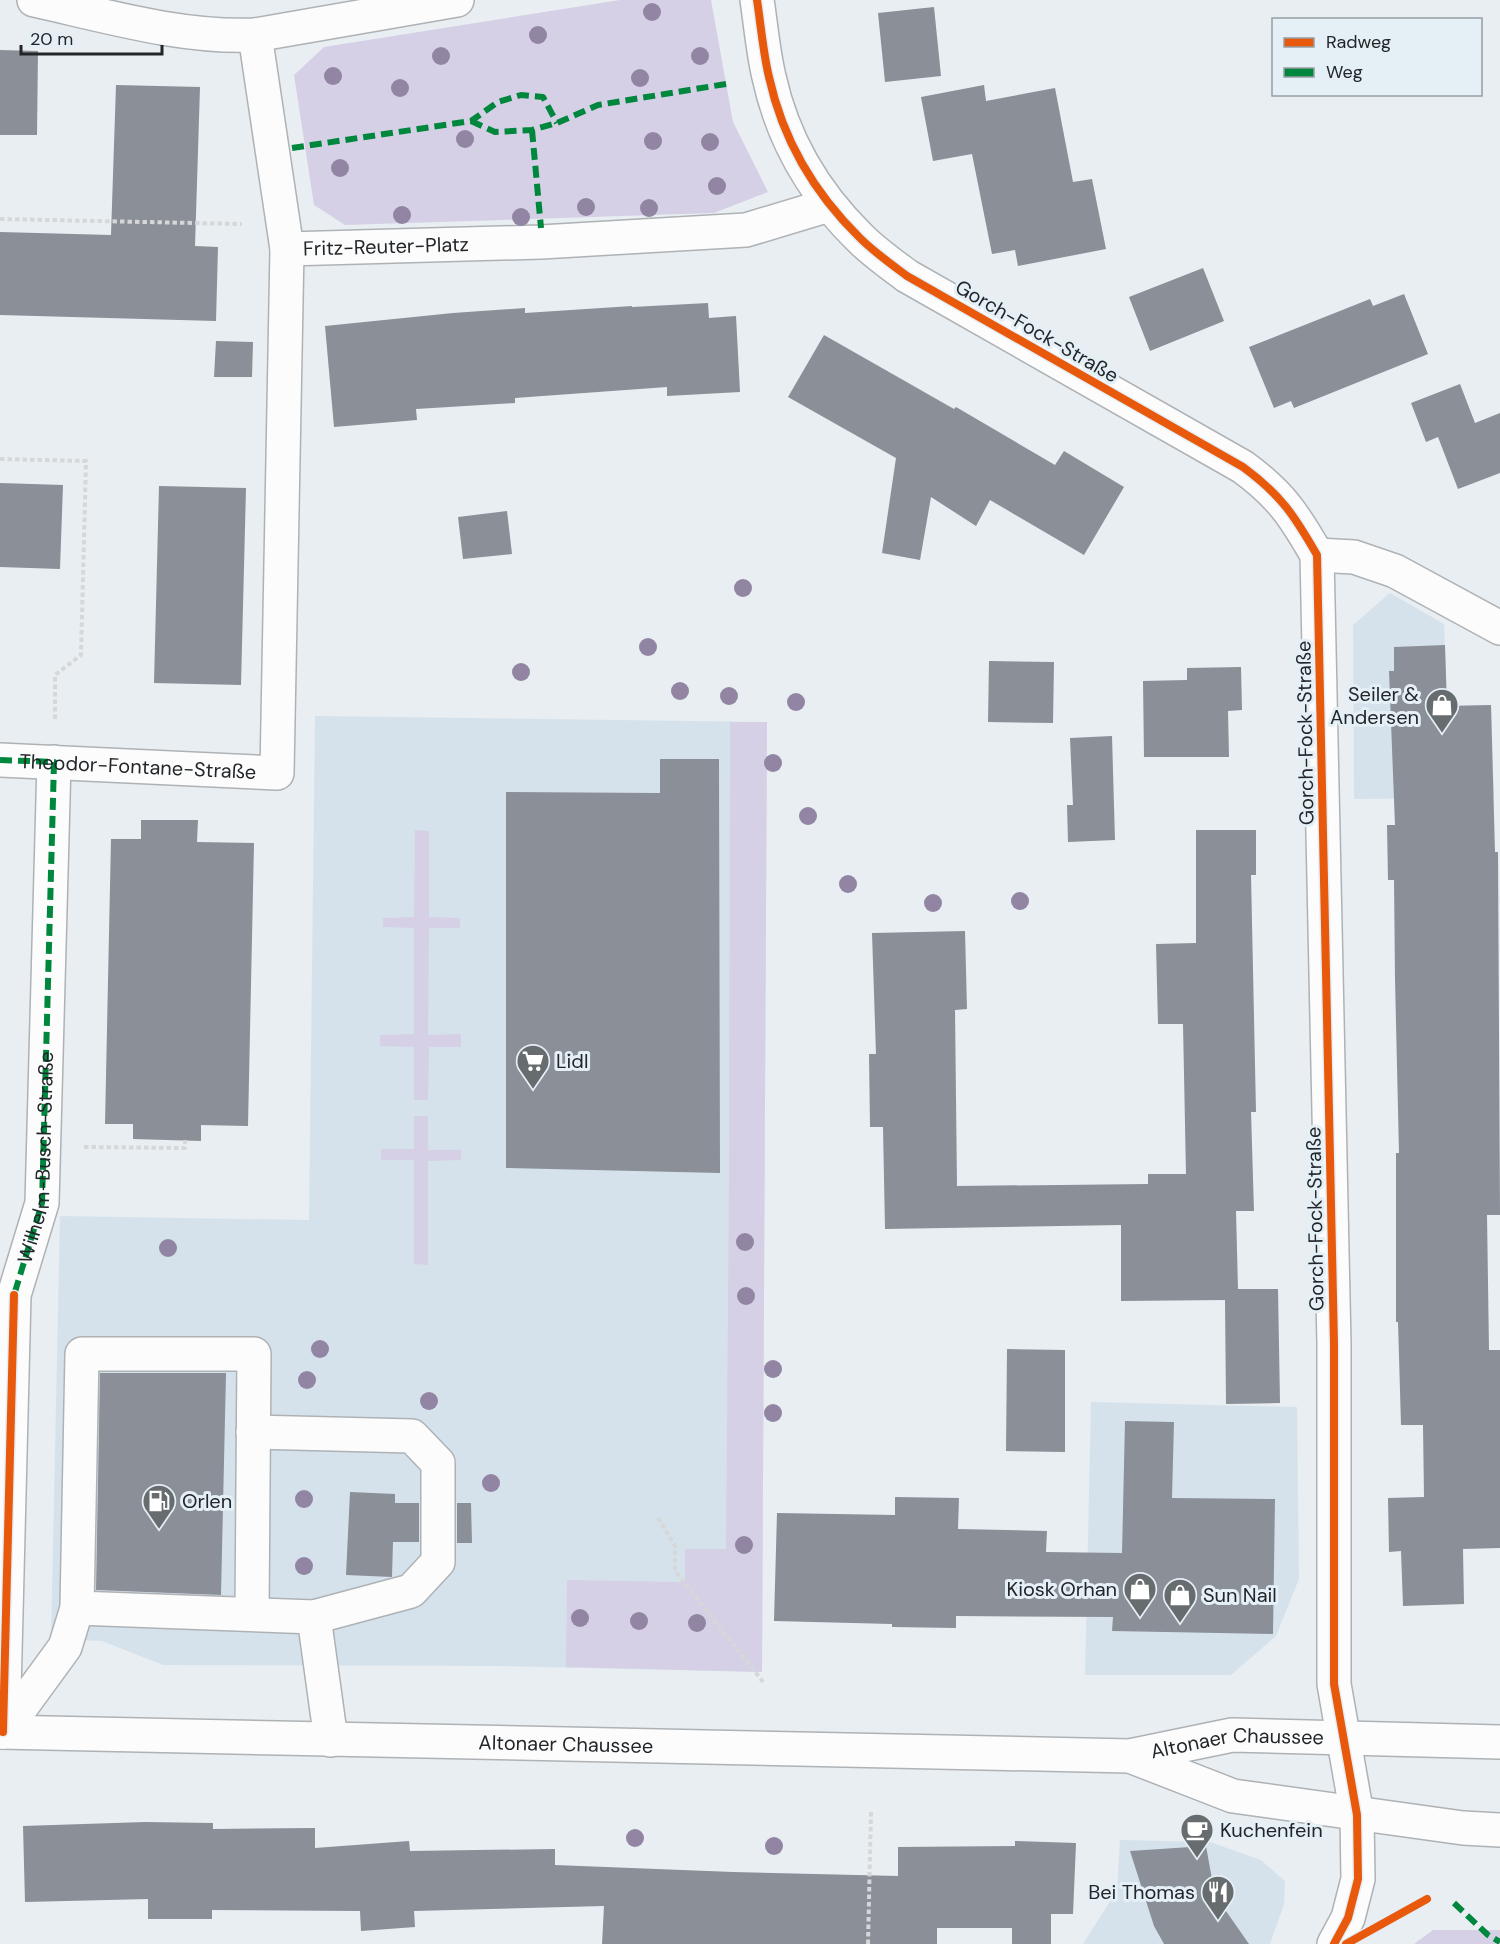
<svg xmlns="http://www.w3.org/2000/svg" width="1500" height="1944" font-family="'DM Sans',sans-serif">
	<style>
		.built { fill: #d6e2eb }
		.green { fill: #d6d0e6 }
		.building { fill: #8a8f98 }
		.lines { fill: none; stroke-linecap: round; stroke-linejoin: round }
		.minor-casing { stroke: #aeb2b5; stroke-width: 36 }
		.major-casing { stroke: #aeb2b5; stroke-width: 36 }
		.path { stroke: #d5d7d8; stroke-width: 4; stroke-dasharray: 4.5 3; stroke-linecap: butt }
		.minor { stroke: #fcfcfd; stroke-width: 33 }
		.major { stroke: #fcfcfd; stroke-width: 33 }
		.quiet { stroke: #00873e; stroke-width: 6; stroke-dasharray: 12 6; stroke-linecap: butt }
		.cycleway-casing { stroke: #e4eff6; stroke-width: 11 }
		.cycleway { stroke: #e8590c; stroke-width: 8 }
		.tree { fill: #9185a3 }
		.labels { text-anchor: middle; stroke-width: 6; stroke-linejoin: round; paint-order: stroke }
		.street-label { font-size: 20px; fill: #222629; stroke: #e4eff6 }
		.poi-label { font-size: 20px; fill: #222629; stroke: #e4eff6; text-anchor: start }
	</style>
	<rect width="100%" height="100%" fill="#e8eef2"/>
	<g class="built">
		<path d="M 1390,593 L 1444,624 L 1447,706 L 1491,705 L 1494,798 L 1354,799 L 1353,625 Z"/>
		<path d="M 315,716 L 767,722 L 762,1672 L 498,1666 L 163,1665 L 102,1641 L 51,1639 L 60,1216 L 309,1220 Z"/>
		<path d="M 1091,1402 L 1297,1407 L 1299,1579 L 1276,1636 L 1231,1675 L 1085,1675 Z"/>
		<path d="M 1120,1840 L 1210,1842 L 1261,1860 L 1285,1881 L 1284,1904 L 1270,1944 L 1083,1944 L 1117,1890 Z"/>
	</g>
	<g class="green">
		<path d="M 620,0 L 711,0 L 733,122 L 768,192 L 714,213 L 345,225 L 314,205 L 294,75 L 324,47 Z"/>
		<path d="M 730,722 L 767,722 L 762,1672 L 566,1667 L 567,1580 L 685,1582 L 685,1549 L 726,1549 L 729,1179 Z"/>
		<path d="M 415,830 L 429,831 L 429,917 L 460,918 L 460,928 L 429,928 L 428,1035 L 461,1034 L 461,1047 L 429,1047 L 428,1100 L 414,1100 L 414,1047 L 380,1046 L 380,1035 L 414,1034 L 414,928 L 383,927 L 383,918 L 414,917 Z"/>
		<path d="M 414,1116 L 428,1116 L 428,1150 L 461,1150 L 461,1160 L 428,1161 L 428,1265 L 414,1264 L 414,1160 L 381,1160 L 381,1149 L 414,1149 Z"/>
		<path d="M 1433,1930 L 1500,1930 L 1500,1944 L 1414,1944 Z"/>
	</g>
	<g class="building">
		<path d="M 934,7 L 941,76 L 885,82 L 878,13 Z"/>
		<path d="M 0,50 L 38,51 L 37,135 L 0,135 Z"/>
		<path d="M 116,85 L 200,87 L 195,246 L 218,247 L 216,321 L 0,315 L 0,232 L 111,235 Z"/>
		<path d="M 984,85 L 986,101 L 1055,88 L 1073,182 L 1092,179 L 1106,249 L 1018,266 L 1015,250 L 992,254 L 972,154 L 933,161 L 921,97 Z"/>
		<path d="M 1203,268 L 1224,321 L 1150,351 L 1129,297 Z"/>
		<path d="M 1404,294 L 1428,354 L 1294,408 L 1291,401 L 1274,408 L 1249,347 L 1370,299 L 1373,306 Z"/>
		<path d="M 708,303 L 709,318 L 736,316 L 740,392 L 667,396 L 667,387 L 515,398 L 515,403 L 416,409 L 417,420 L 334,427 L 325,326 L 453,313 L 525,308 L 525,313 L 632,306 L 632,307 Z"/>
		<path d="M 824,335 L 954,409 L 956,407 L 1055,465 L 1064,451 L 1124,487 L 1084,555 L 990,500 L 976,526 L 931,497 L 920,560 L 882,553 L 896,458 L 788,397 Z"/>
		<path d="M 216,341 L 253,342 L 252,377 L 214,377 Z"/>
		<path d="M 1460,384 L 1475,423 L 1500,413 L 1500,473 L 1458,489 L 1438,437 L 1426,442 L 1411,403 Z"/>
		<path d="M 0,483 L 63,485 L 60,569 L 0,567 Z"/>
		<path d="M 159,486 L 246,488 L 241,685 L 154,683 Z"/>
		<path d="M 507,511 L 512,554 L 463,559 L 458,517 Z"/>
		<path d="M 1445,645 L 1447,706 L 1491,705 L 1495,852 L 1498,852 L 1500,1215 L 1487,1215 L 1489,1350 L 1500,1350 L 1500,1548 L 1463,1549 L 1464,1604 L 1403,1606 L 1401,1551 L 1389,1552 L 1388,1498 L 1424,1497 L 1423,1425 L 1401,1425 L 1398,1322 L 1396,1322 L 1396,1153 L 1399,1153 L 1395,979 L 1394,880 L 1388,880 L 1387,825 L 1395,825 L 1389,671 L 1394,671 L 1394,647 Z"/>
		<path d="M 989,661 L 1054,662 L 1053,723 L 988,722 Z"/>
		<path d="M 1241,667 L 1242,710 L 1228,711 L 1229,757 L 1144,757 L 1143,681 L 1187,680 L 1187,668 Z"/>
		<path d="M 1112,736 L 1115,840 L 1068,842 L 1067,805 L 1073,805 L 1070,738 Z"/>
		<path d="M 660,759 L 719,759 L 720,1173 L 506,1168 L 506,792 L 660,793 Z"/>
		<path d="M 141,820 L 198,820 L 197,842 L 254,843 L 248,1126 L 201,1125 L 201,1141 L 133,1139 L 133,1124 L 105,1124 L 111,839 L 141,839 Z"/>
		<path d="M 1196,830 L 1256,830 L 1256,875 L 1251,875 L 1256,1112 L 1251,1112 L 1254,1211 L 1236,1211 L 1238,1289 L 1278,1289 L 1280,1403 L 1226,1404 L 1225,1300 L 1121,1301 L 1121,1225 L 885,1229 L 883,1127 L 870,1127 L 869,1054 L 876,1054 L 872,933 L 965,931 L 967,1009 L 955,1010 L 957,1186 L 1148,1184 L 1148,1174 L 1186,1174 L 1183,1024 L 1158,1024 L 1156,944 L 1196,943 Z"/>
		<path d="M 1007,1349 L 1065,1350 L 1065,1452 L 1006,1451 Z"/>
		<path d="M 100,1373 L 226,1373 L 221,1595 L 96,1590 Z"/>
		<path d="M 1125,1421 L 1174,1422 L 1172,1498 L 1275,1499 L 1273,1634 L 1112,1631 L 1113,1617 L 956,1616 L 956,1628 L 892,1627 L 892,1624 L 774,1621 L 777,1513 L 895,1515 L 895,1497 L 959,1498 L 958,1529 L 1047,1531 L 1046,1552 L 1122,1553 Z"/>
		<path d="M 350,1492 L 395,1494 L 395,1503 L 419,1503 L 419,1542 L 393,1542 L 392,1577 L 346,1575 Z"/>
		<path d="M 457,1503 L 471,1503 L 472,1543 L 457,1543 Z"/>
		<path d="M 145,1822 L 213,1823 L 213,1829 L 315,1828 L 315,1848 L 409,1841 L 410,1851 L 555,1849 L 555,1865 L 733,1872 L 898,1876 L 898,1847 L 1015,1846 L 1015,1841 L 1076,1843 L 1073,1914 L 1051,1914 L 1051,1944 L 1012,1944 L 1012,1928 L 937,1928 L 937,1944 L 602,1944 L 604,1906 L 414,1911 L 415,1927 L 361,1931 L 360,1911 L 212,1910 L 212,1919 L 148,1919 L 148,1899 L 25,1902 L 23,1826 Z"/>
		<path d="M 1206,1846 L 1212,1879 L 1226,1911 L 1249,1944 L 1164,1944 L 1154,1926 L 1130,1851 Z"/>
	</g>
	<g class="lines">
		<g class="minor-casing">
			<g id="minor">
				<path d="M 34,0 C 107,16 180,38 255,35 L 457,0"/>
				<path d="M 757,0 C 761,26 763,52 769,77 C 783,141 814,193 860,238 C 874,252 891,264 907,276 L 1243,467 C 1281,495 1294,515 1317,555 L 1334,1344 L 1334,1684 L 1357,1815 L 1358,1879 L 1348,1918 L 1334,1944"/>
				<path id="s1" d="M 287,249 L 541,242 L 746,230 L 829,205"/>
				<path d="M 1317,555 L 1354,557 L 1395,571 L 1500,628"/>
				<path id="s2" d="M 0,760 L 277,773 L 287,249 L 255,35"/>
				<path d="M 77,1608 L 314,1617 L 411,1591 L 438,1562 L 438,1463 L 412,1436 L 253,1432"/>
				<path d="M 314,1617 L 331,1740"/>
				<path id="s3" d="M 3,1732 L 14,1295 L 42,1203 L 54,762"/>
				<path d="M 3,1732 L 65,1647 L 77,1608 L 82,1354 L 254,1354 L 252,1613"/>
			</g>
		</g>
		<g class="major-casing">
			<g id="major">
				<path id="s4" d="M 0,1732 L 1130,1756 L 1232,1735 L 1500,1742"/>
				<path d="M 1130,1756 L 1233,1796 L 1463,1828 L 1500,1830"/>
			</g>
		</g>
		<g class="path">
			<path d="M 0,219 L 242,224"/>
			<path d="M 0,459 L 86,461 L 81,655 L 55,675 L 55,722"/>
			<path d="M 84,1147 L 185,1148 L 185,1140"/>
			<path d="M 658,1518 L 675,1546 L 675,1571 L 764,1683"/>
			<path d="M 868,1944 L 871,1811"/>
		</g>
		<use href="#minor" class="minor"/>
		<use href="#major" class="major"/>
		<g class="quiet">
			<path d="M 471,121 L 495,132 L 532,130 L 557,123 L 598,105 L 732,83"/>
			<path d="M 532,130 L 541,228"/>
			<path d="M 292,148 L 471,121 L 498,102 L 521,95 L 543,97 L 557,123"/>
			<path d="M 0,760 L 54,762 L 42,1203 L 14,1295"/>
			<path d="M 1454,1903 L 1488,1935 L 1500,1942"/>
		</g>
		<g class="cycleway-casing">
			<g id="cycleway">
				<path d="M 757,0 C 761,26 763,52 769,77 C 783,141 814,193 860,238 C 874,252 891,264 907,276 L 1243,467 C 1281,495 1294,515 1317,555 L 1334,1344 L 1334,1684 L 1357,1815 L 1358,1879 L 1348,1918 L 1334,1944"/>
				<path d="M 3,1732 L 14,1295"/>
				<path d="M 1346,1944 L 1427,1899"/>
			</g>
		</g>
		<use href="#cycleway" class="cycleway"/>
	</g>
	<g class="tree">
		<circle cx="652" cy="12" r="9"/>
		<circle cx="538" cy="35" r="9"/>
		<circle cx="441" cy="56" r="9"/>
		<circle cx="700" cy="56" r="9"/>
		<circle cx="333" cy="76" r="9"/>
		<circle cx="640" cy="78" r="9"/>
		<circle cx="400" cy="88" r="9"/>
		<circle cx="465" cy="139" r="9"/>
		<circle cx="653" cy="141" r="9"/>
		<circle cx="710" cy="142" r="9"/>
		<circle cx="340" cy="168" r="9"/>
		<circle cx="717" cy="186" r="9"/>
		<circle cx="586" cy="207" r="9"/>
		<circle cx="649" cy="208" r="9"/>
		<circle cx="402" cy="215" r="9"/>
		<circle cx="521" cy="217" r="9"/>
		<circle cx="743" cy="588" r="9"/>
		<circle cx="648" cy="647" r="9"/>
		<circle cx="521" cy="672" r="9"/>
		<circle cx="680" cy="691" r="9"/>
		<circle cx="729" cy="696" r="9"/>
		<circle cx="796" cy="702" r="9"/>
		<circle cx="773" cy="763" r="9"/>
		<circle cx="808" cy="816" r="9"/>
		<circle cx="848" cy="884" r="9"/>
		<circle cx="1020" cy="901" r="9"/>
		<circle cx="933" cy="903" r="9"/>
		<circle cx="745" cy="1242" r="9"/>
		<circle cx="168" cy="1248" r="9"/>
		<circle cx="746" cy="1296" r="9"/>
		<circle cx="320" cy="1349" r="9"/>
		<circle cx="773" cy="1369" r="9"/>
		<circle cx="307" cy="1380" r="9"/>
		<circle cx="429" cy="1401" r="9"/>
		<circle cx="773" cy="1413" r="9"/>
		<circle cx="491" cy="1483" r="9"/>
		<circle cx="304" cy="1499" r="9"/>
		<circle cx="744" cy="1545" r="9"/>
		<circle cx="304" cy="1566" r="9"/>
		<circle cx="580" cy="1618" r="9"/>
		<circle cx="639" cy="1621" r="9"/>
		<circle cx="697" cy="1623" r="9"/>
		<circle cx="635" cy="1838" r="9"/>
		<circle cx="774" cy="1846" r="9"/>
	</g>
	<defs>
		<g id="shop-pin" transform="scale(1.725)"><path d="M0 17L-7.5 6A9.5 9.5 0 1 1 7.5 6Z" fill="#676c6f" stroke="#e4eff6"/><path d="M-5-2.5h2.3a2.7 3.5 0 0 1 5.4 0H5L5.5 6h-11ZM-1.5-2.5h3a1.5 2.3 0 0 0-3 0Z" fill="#fff"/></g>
		<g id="supermarket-pin" transform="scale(1.725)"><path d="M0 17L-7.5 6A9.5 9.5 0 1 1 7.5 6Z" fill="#676c6f" stroke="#e4eff6"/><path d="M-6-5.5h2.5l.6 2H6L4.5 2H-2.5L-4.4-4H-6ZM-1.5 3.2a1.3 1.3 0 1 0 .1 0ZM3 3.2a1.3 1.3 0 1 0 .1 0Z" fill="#fff"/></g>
		<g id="fuel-pin" transform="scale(1.725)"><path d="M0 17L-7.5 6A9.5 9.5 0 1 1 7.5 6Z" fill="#676c6f" stroke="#e4eff6"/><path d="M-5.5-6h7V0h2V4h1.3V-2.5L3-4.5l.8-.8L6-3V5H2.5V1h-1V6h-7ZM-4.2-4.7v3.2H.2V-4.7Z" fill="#fff"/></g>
		<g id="cafe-pin" transform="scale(1.725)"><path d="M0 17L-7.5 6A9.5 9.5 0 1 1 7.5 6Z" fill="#676c6f" stroke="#e4eff6"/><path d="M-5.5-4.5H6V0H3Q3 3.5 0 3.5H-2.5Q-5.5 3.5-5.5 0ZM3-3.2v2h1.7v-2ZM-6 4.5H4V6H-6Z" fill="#fff"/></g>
		<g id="restaurant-pin" transform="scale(1.725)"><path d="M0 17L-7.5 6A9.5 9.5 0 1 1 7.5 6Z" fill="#676c6f" stroke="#e4eff6"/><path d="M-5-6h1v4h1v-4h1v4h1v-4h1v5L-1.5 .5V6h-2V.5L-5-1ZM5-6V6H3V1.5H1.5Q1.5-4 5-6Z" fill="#fff"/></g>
	</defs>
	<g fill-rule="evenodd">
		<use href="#shop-pin" x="1442" y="705"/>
		<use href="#supermarket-pin" x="533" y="1061"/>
		<use href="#fuel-pin" x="159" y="1501"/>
		<use href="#shop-pin" x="1140" y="1589"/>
		<use href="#shop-pin" x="1180" y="1595"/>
		<use href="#cafe-pin" x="1197" y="1830"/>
		<use href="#restaurant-pin" x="1218" y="1892"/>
	</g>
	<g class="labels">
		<g class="street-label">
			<text dy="7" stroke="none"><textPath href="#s1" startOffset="99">Fritz-Reuter-Platz</textPath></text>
			<text transform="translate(1037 331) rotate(30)" y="7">Gorch-Fock-Straße</text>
			<text transform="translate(1305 733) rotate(-91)" y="7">Gorch-Fock-Straße</text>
			<text dy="7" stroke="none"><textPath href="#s2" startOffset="138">Theodor-Fontane-Straße</textPath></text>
			<text dy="7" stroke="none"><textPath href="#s3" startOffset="578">Wilhelm-Busch-Straße</textPath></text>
			<text transform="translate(1315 1219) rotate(-91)" y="7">Gorch-Fock-Straße</text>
			<text dy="7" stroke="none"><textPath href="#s4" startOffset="566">Altonaer Chaussee</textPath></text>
			<text dy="7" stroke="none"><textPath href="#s4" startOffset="1239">Altonaer Chaussee</textPath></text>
		</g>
		<g class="poi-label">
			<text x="1419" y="701" text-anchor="end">Seiler &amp;<tspan x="1419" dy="23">Andersen</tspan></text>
			<text x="556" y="1068">Lidl</text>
			<text x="182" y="1508">Orlen</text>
			<text x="1117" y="1596" text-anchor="end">Kiosk Orhan</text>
			<text x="1203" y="1602">Sun Nail</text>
			<text x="1220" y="1837">Kuchenfein</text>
			<text x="1195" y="1899" text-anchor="end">Bei Thomas</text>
		</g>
	</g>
	<rect x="1272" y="18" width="210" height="78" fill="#e4eff6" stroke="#969fa4" stroke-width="1.5"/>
	<rect x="1284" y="38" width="30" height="9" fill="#e8590c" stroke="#969fa4" stroke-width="1.5"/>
	<text x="1326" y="48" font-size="18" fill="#222629">Radweg</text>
	<rect x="1284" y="68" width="30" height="9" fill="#00873e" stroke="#969fa4" stroke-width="1.5"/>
	<text x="1326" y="78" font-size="18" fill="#222629">Weg</text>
	<path d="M21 45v9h141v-9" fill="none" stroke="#222629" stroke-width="3"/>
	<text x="30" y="45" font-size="18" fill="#222629" stroke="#e4eff6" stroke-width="4.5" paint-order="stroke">20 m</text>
</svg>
